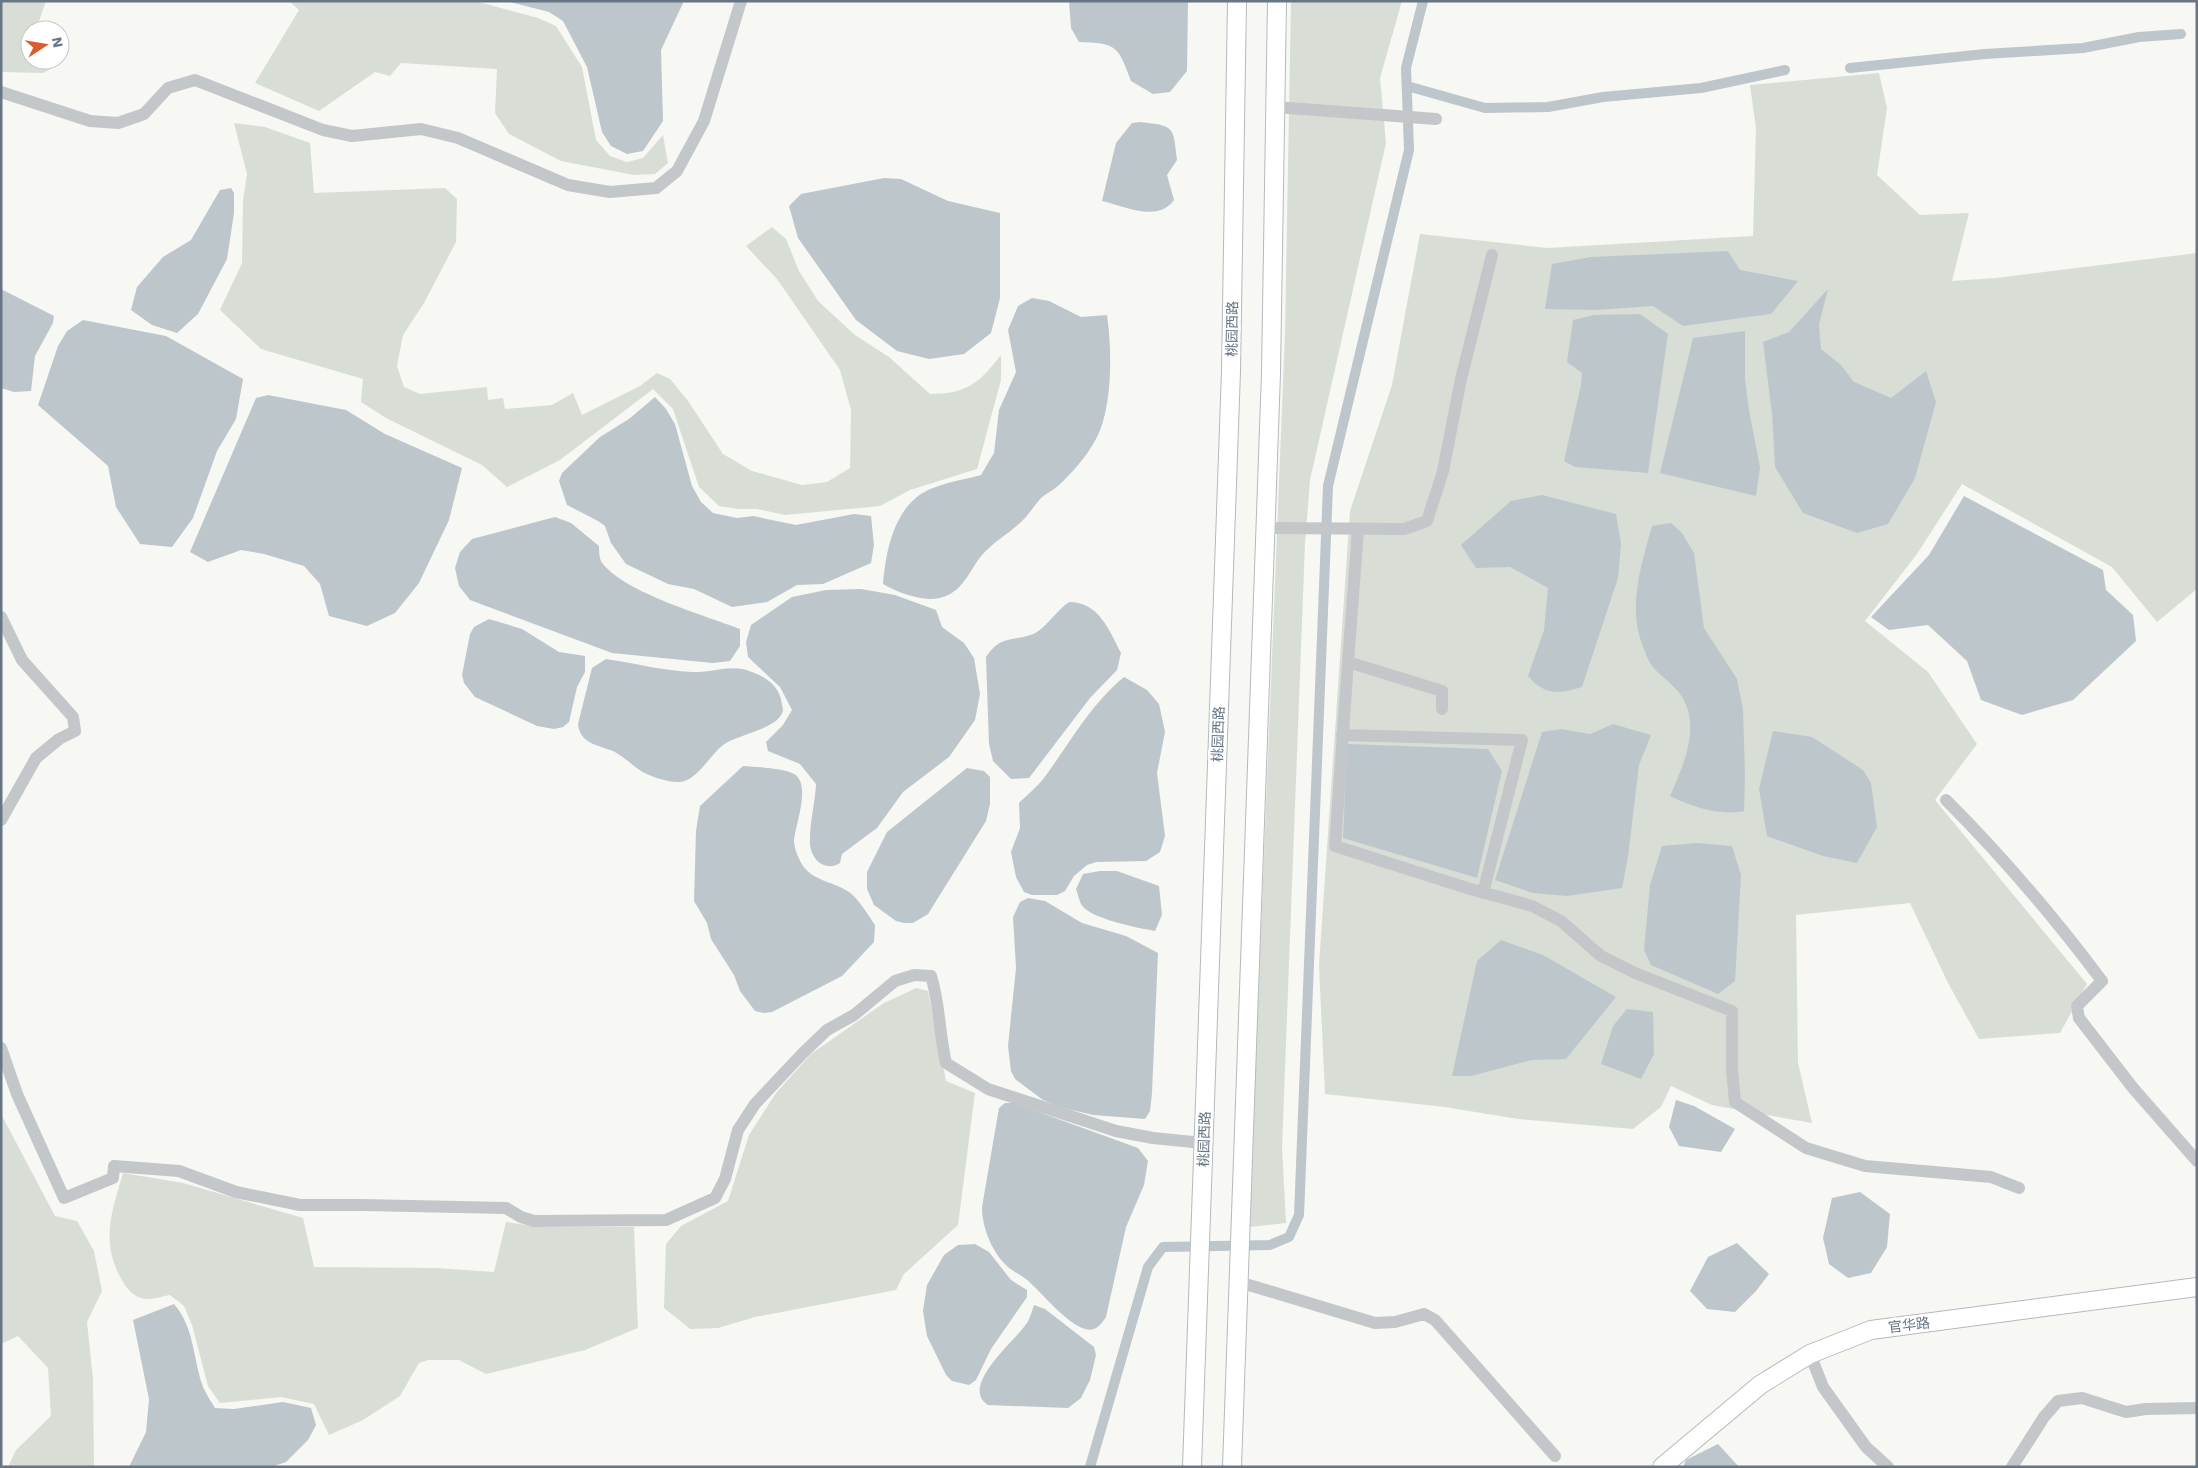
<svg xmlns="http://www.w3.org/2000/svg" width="2198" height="1468" viewBox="0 0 2198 1468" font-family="'Work Sans','Noto Sans SC',sans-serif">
<rect width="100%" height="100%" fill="#f7f7f4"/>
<path fill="#d8ded5" d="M 1,1 L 46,1 L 36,30 L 30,30 L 30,60 L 48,60 L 52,68 L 43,73 L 1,72 Z
M 289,1 L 475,1 L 538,18 L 556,26 L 582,67 L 596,140 L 610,156 L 627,162 L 643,158 L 663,135 L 668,163 L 655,174 L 634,175 L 561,161 L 509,134 L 495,113 L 497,69 L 401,63 L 390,76 L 375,72 L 319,111 L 255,83 L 299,10 Z
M 1291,1 L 1402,1 L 1380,78 L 1386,143 L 1310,480 L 1305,543 L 1282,1148 L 1286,1223 L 1249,1227 L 1285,334 Z
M 1879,73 L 1887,108 L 1877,175 L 1920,215 L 1969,213 L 1952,281 L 1996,278 L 2197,253 L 2197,589 L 2157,622 L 2112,567 L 1962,484 L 1917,554 L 1865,621 L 1928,672 L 1977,744 L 1935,800 L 2087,984 L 2060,1033 L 1979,1039 L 1948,983 L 1910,903 L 1796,915 L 1798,1063 L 1812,1123 L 1712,1105 L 1671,1086 L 1661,1107 L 1633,1129 L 1518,1119 L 1445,1107 L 1325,1094 L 1319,965 L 1350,511 L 1392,385 L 1420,234 L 1548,248 L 1753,236 L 1756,128 L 1750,85 Z
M 234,123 L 265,127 L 310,143 L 314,193 L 445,188 L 457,199 L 456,242 L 424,303 L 403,335 L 397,366 L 404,387 L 420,394 L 487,387 L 488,400 L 503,398 L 505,409 L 552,405 L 573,393 L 582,415 L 640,386 L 657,373 L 670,379 L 688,401 L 723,454 L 752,471 L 802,485 L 827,482 L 850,468 L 851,410 L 840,370 L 777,279 L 746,246 L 772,227 L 786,239 L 799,271 L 818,301 L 855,335 L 889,357 L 930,394 C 967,394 979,383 1001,355 L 1001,380 L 977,469 L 910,490 L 880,506 L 785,515 L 757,509 L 738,509 L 719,506 L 699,487 L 673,409 L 653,389 L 560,460 L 507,487 L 482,465 L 386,418 L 361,402 L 363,379 L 261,349 L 220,310 L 242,263 L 243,201 L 247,174 Z
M 916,988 L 928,991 L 946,1081 L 975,1093 L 958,1225 L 904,1274 L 896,1290 L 755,1317 L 718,1328 L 690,1329 L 664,1308 L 666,1244 L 681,1226 L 728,1201 L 749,1135 L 776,1093 L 811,1054 L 884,1003 Z
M 1,1114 L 55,1216 L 77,1221 L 94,1251 L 102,1291 L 87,1322 L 93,1379 L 94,1467 L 8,1467 L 16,1450 L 51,1416 L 48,1368 L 18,1336 L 1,1344 Z
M 123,1173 L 183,1183 L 303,1218 L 314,1267 L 436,1268 L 494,1272 L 506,1222 L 540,1227 L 634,1227 L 638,1328 L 585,1350 L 486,1374 L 459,1360 L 428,1360 L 419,1363 L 400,1396 L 363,1420 L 329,1435 L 314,1404 L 281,1397 L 220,1403 L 208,1386 L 192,1325 L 184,1306 L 170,1295 C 163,1296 155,1299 147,1299 C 137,1299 128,1291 123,1282 C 100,1243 111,1214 123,1173 Z"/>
<path fill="#bdc6cb" d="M 506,1 L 684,1 L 661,50 L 663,121 L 643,151 L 627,154 L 611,146 L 602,132 L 587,67 L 563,21 L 549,12 Z
M 1069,1 L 1188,1 L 1187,71 L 1170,92 L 1153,94 L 1131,81 C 1118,46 1117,43 1079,42 L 1071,28 Z
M 1140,122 C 1175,126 1173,126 1177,160 L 1167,175 L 1174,200 C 1158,223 1124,206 1102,201 L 1116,143 L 1132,123 Z
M 884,178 L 901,179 L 948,201 L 1000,213 L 1000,298 L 991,333 L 964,354 L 929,359 L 897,351 L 856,320 L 798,238 L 789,206 L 801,194 Z
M 231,188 L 234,193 L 234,213 L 227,259 L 198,314 L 177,333 L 152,325 L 131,310 L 137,287 L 163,257 L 191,240 L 220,190 Z
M 1728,251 L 1740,270 L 1798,281 L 1771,314 L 1683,326 L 1653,306 L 1596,310 L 1545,309 L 1552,264 L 1591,257 Z
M 1,289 L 54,316 L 53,323 L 35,356 L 31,391 L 14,392 L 1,388 Z
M 1828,289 L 1819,324 L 1821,349 L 1841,365 L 1854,382 L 1891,398 L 1926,371 L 1936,402 L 1915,478 L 1888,524 L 1857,533 L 1803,513 L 1775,467 L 1772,414 L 1763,342 L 1789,332 Z
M 1032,298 L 1049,301 L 1081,317 L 1107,315 C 1112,350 1113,407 1096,439 C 1087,456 1072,473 1058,486 C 1052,491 1045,494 1040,499 C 1034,506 1029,514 1023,520 C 1010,533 994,541 982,555 C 971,568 965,587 948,595 C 929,605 901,594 883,584 C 886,549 895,502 933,488 C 948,482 966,479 981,475 L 994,453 L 999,410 L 1016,372 L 1008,330 L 1018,306 Z
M 1640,314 L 1668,334 L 1648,473 L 1575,467 L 1564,461 L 1581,385 L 1582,373 L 1567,362 L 1573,320 L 1594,315 Z
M 83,320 L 166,336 L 243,379 L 236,419 L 217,451 L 193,518 L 172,547 L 140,544 L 116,507 L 108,466 L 38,405 L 58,346 L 67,331 Z
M 1745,331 L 1745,379 L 1749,410 L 1760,467 L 1756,496 L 1660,473 L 1693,338 Z
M 268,395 L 346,410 L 385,434 L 462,468 L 449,520 L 419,583 L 395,613 L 367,626 L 329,616 L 320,584 L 304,566 L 264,554 L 241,550 L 208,562 L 190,552 L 256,398 Z
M 655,397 L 666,409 L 675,424 L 692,486 L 701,502 L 713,513 L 737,518 L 753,516 L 796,525 L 854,514 L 871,516 L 874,545 L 871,563 L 823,584 L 797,585 L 767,602 L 732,607 L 694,589 L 668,584 L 626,564 L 611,543 L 605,526 L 598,521 L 567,505 L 559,481 L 562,473 L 600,437 L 629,419 Z
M 1542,495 L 1616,514 L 1621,544 L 1618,578 L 1582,687 C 1559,694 1545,696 1528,676 L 1544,630 L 1548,588 L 1510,567 L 1476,568 L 1461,545 L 1511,501 Z
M 1964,496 L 2103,570 L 2106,590 L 2133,615 L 2136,641 L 2073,700 L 2022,715 L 1981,700 L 1967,661 L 1928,625 L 1889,630 L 1871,617 L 1929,555 Z
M 555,517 L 571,523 L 599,546 C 599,551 599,560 603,564 C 626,593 704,615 740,629 L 740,646 L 730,661 L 713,663 L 612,653 L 470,600 L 459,586 L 455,568 L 460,552 L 472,539 Z
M 1671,523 L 1682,533 L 1694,553 L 1704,628 L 1737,679 L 1743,709 L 1745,776 L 1744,811 C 1720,816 1692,807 1670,796 C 1685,762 1705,718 1674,687 C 1667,679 1658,674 1652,666 C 1647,659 1643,646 1640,638 C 1629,602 1642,562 1652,526 Z
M 861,589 L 895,595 L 936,610 L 942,627 L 964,643 L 974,658 L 980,694 L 975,720 L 949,757 L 903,792 L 877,828 L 842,854 L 840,863 C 826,872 812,861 810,845 C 809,825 815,804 816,784 L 800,764 L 768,751 L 766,742 L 783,725 L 792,710 L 780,687 L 748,657 L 746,642 L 751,625 L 792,597 L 826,590 Z
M 1069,602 C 1099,602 1109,630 1121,653 L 1117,670 L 1090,698 L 1029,778 L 1011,779 L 993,761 L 989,744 L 986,657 C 1002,632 1018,643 1037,632 C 1049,624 1057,610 1069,602 Z
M 489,619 L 522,629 L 559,652 L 585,656 L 585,672 L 577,687 L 569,722 L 563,727 L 554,729 L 537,726 L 475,697 L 464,683 L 462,675 L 470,634 L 474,627 Z
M 606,659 C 634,663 664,671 692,672 C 712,673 732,663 752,672 C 765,677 777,684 781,699 C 781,702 783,707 783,710 C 780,729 737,734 723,745 C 710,755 695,784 677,782 C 667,782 649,776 641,771 C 632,765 623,756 613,751 C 598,745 580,744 578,724 L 592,668 Z
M 1124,677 L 1147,690 L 1159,704 L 1165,732 L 1157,773 L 1165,836 L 1160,852 L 1146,861 L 1096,862 L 1087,865 L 1074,876 L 1065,891 L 1057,895 L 1032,895 L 1024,892 L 1016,877 L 1011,852 L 1020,828 L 1019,803 C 1027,795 1037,787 1044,778 C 1070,743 1089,706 1124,677 Z
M 1613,724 L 1651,735 L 1639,765 L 1628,857 L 1622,888 L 1567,896 L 1533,893 L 1495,880 L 1542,732 L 1561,729 L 1590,734 Z
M 1773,731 L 1812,737 L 1863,770 L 1871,783 L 1877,827 L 1857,863 L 1823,856 L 1767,836 L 1759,789 Z
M 1347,744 L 1488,749 L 1502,771 L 1477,878 L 1343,838 Z
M 743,766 C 755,767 782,768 792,773 C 813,781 795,825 794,841 C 794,848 799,860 803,866 C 815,882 835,882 849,892 C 859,899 868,915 875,925 L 874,942 L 842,976 L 772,1012 L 764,1013 L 755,1011 L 740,991 L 734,975 L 711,939 L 707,923 L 694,901 L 696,831 L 700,806 Z
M 967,768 L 984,771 L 990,777 L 990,804 L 986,821 L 928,914 L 913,923 L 904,923 L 896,921 L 874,905 L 867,889 L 867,872 L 887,832 Z
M 1698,843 L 1732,846 L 1741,875 L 1735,981 L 1718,994 L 1651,965 L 1644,950 L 1650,885 L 1662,846 Z
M 1100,871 L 1117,871 L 1159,886 L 1162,915 L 1155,931 C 1139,928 1089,919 1081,904 C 1079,900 1078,894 1076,889 L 1083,874 Z
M 1028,898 L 1045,901 L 1082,923 L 1126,936 L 1158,953 L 1152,1093 L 1150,1111 L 1145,1119 L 1093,1115 L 1060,1107 L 1043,1100 L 1015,1079 L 1011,1071 L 1008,1046 L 1016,968 L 1013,917 L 1020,902 Z
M 1501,940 L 1543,955 L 1616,997 L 1566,1059 L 1532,1060 L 1471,1076 L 1452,1076 L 1477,961 Z
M 1627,1009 L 1653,1012 L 1654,1054 L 1641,1079 L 1601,1064 L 1613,1026 Z
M 1676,1100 L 1694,1106 L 1735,1129 L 1721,1152 L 1679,1146 L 1669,1127 Z
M 1005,1103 L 1014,1103 L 1138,1148 L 1148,1161 L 1144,1185 L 1126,1227 L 1106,1317 C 1101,1325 1095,1332 1085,1329 C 1064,1322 1043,1293 1026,1279 C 1019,1274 1010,1270 1004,1263 C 991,1249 982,1227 982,1207 L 999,1108 Z
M 1860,1192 L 1890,1214 L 1887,1247 L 1871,1273 L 1848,1278 L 1829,1264 L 1823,1238 L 1832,1198 Z
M 1737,1243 L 1769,1274 L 1756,1291 L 1735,1312 L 1707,1309 L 1690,1291 L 1708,1257 Z
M 975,1244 L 989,1252 L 1011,1280 L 1027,1290 L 1027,1297 L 991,1349 L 976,1380 L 969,1385 L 952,1381 L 946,1375 L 927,1336 L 923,1311 L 927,1285 L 944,1255 L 958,1245 Z
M 174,1304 C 194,1327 193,1357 202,1384 C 205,1393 211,1401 215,1408 L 234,1409 L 283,1402 L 311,1408 L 316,1425 L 308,1440 L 286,1462 L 271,1467 L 129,1467 L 146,1432 L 149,1399 L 133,1320 Z
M 1034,1305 L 1045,1309 L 1094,1347 L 1096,1355 L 1090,1380 L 1081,1398 L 1068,1408 L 988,1405 C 959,1386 1014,1342 1027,1323 C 1030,1318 1032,1311 1034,1305 Z
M 1718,1444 L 1739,1467 L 1683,1467 L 1686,1460 Z"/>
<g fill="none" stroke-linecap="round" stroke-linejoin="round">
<path stroke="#bdc6cb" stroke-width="10" d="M 1850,68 L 1985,54 L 2083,48 L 2139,37 L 2181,34
M 1407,86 L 1485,108 L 1548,107 L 1603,97 L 1701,88 L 1785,70
M 1090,1467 L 1148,1267 L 1163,1247 L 1270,1245 L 1289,1237 L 1299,1215 L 1328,486 L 1409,150 L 1406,68 L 1423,1"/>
<defs>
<path id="secondary" d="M 1192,1467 L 1231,371 L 1237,1
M 1232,1467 L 1271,373 L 1277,1
M 1662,1467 L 1760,1385 L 1810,1354 L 1871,1330 L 2197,1287"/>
</defs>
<use href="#secondary" stroke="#b5babe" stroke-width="20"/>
<path stroke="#c3c7ca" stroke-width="12" d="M 1,92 L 90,121 L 118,123 L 144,114 L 168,88 L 195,80 L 323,130 L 352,136 L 421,129 L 458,138 L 568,185 L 610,192 L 656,188 L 677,171 L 704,121 L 741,1
M 1275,107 L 1436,119
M 1266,528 L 1404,529 L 1427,521 L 1443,471 L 1461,379 L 1492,255
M 1358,530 L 1348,662 L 1442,691 L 1442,709
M 1,617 L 22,660 L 73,717 L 75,731 L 59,739 L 36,758 L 1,820
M 1348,662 L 1335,846 L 1467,888 L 1532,906 L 1561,921 L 1601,956 L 1635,973 L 1732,1011 L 1732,1069 L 1735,1102 L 1806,1148 L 1865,1166 L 1991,1177 L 2019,1188
M 1342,735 L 1522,740 L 1483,893
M 1946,800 C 2003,857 2054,917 2102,981 L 2077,1006 L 2079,1018 L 2133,1088 L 2197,1161
M 1,1048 L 17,1094 L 64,1198 L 113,1178 L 114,1166 L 179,1171 L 236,1192 L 300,1205 L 363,1205 L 506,1208 L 521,1217 L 534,1221 L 666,1220 L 715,1198 L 725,1179 L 738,1130 L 755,1104 L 803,1053 L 827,1030 L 854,1015 L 895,981 L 914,975 L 931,976 C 940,1004 939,1034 946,1063 L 988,1089 L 1116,1131 L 1153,1138 L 1203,1143
M 1239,1282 L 1375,1323 L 1395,1322 L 1424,1314 L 1435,1320 L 1555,1456
M 1810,1354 L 1823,1387 L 1866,1447 L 1888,1467
M 2012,1467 L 2044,1417 L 2058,1401 L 2082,1398 L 2126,1412 L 2146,1409 L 2197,1408"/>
<use href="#secondary" stroke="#fff" stroke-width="18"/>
</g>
<g text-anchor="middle" stroke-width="5" stroke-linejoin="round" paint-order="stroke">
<g font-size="14" fill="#677684" stroke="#fff">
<text transform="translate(1232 329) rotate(-89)" y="5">桃园西路</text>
<text transform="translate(1218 734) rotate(-88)" y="5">桃园西路</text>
<text transform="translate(1204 1139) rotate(-88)" y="5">桃园西路</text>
<text transform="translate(1909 1325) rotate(-7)" y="5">官华路</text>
</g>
</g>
<rect width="2198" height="1468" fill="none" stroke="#677684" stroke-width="5"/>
<g transform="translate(45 45) rotate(78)"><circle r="24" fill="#ffffff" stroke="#c2c8ce"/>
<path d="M0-4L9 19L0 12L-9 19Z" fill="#dc5c2f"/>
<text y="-8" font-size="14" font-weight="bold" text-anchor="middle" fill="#677684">N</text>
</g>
</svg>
